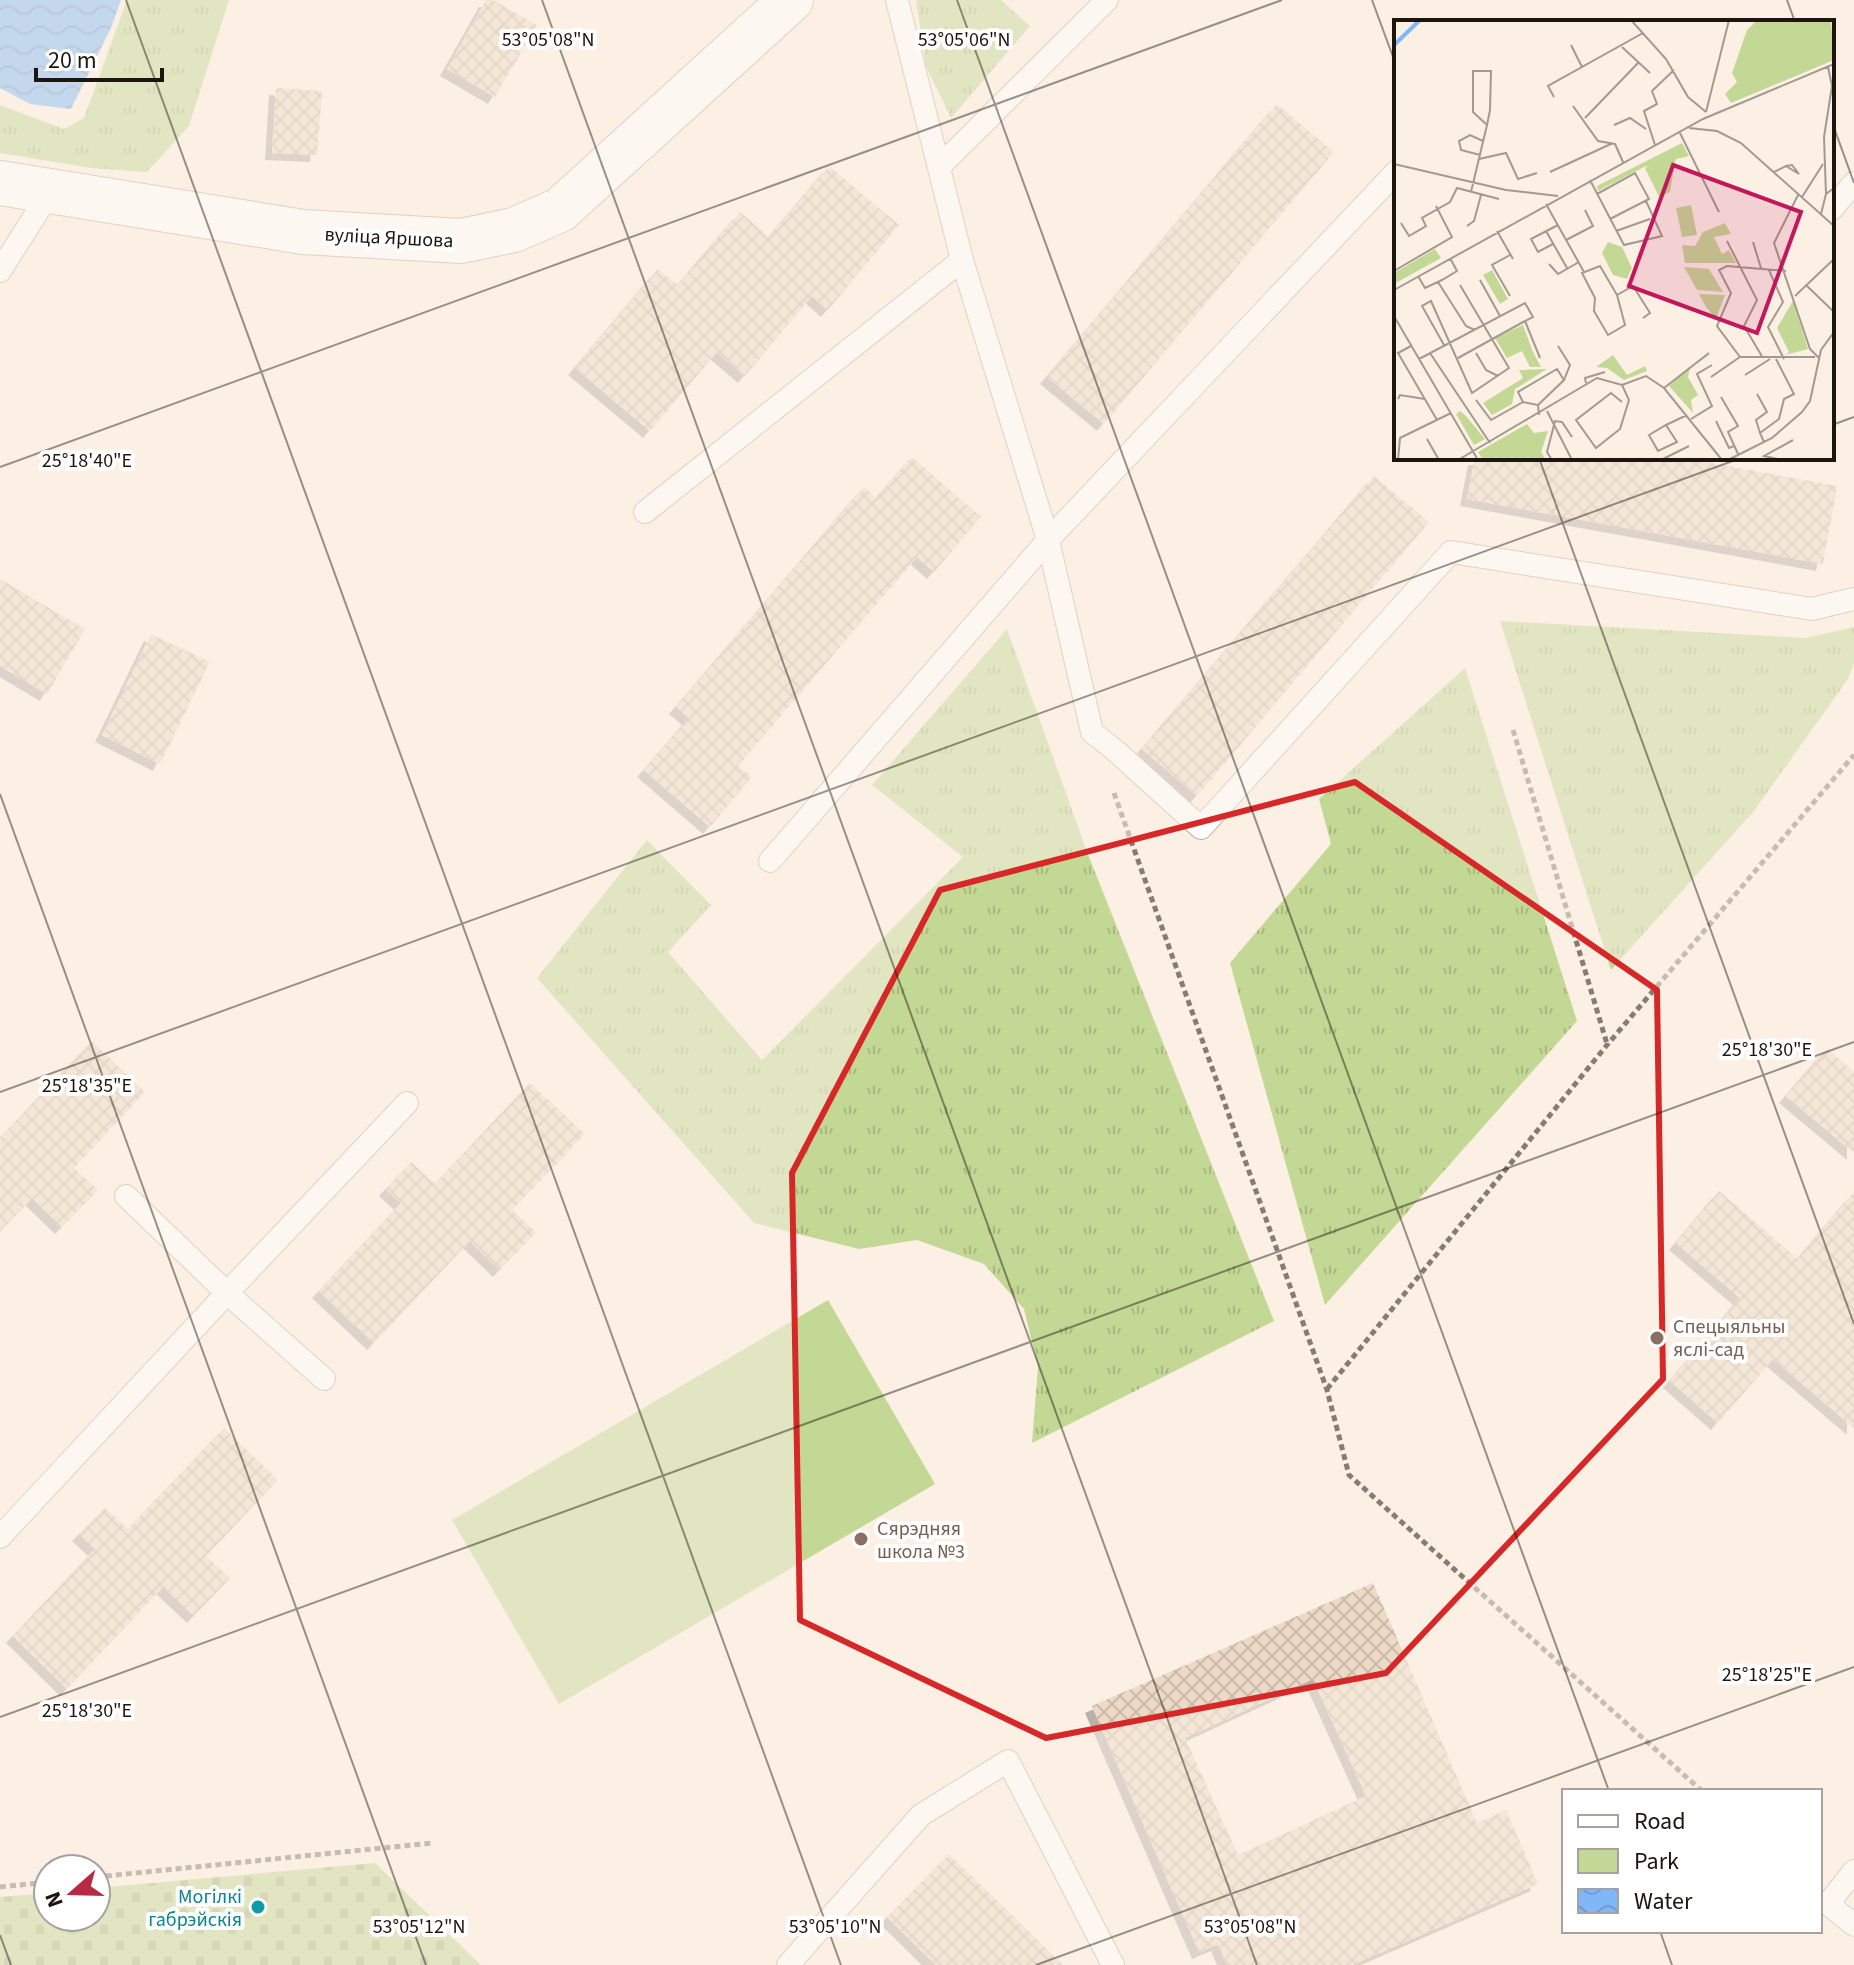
<svg xmlns="http://www.w3.org/2000/svg" width="1854" height="1965" viewBox="0 0 1854 1965" font-family="'Source Sans 3',sans-serif">
<defs>
<pattern id="grass-tufts" width="24" height="20" patternUnits="userSpaceOnUse" patternTransform="scale(2)"><rect width="24" height="20" fill="#c4d896"/><path d="M3 7l-1-3M5 7V3M7 7l1-3M15 17l-1-3M17 17v-4M19 17l1-3" fill="none" stroke="#a8b980"/></pattern>
<pattern id="cemetery-stones" width="16" height="16" patternUnits="userSpaceOnUse" patternTransform="scale(2)"><rect width="16" height="16" fill="#c4d896"/><path d="M2 7V4a2 2 0 0 1 4 0v3zM10 15v-3a2 2 0 0 1 4 0v3z" fill="#a8b980"/></pattern>
<pattern id="water-waves" width="16" height="10" patternUnits="userSpaceOnUse" patternTransform="scale(2)"><rect width="16" height="10" fill="#7fb8f5"/><path d="M0 5q4-4 8 0t8 0" fill="none" stroke="#6d9dd1"/></pattern>
<pattern id="building-cross-hatch" width="8" height="8" patternUnits="userSpaceOnUse" patternTransform="scale(2)"><rect width="8" height="8" fill="#ecd9c6"/><path d="M0 0l8 8M0 8l8-8" fill="none" stroke="#cabaa9"/></pattern>
<filter id="shadow"><feDropShadow dx="-7" dy="7" stdDeviation="0" flood-color="#0004"/></filter>
</defs>
<rect width="100%" height="100%" fill="#fcf0e5"/>
<path fill="url(#grass-tufts)" d="M 127,0 L 229,0 L 189,126 L 147,172 L 91,168 L 0,153 L 0,105 L 64,129 L 84,118 Z
M 916,0 L 1001,0 L 1030,26 L 951,118 L 926,67 Z
M 1500,621 L 1806,638 L 1854,627 L 1854,662 L 1848,679 L 1754,811 L 1611,970 Z
M 1007,629 L 1089,857 L 1274,1321 L 1032,1443 L 1038,1367 L 1024,1309 L 984,1264 L 917,1240 L 859,1249 L 754,1223 L 537,978 L 647,840 L 711,905 L 668,952 L 762,1060 L 963,857 L 872,785 Z
M 1465,668 L 1577,1021 L 1325,1305 L 1230,963 L 1331,844 L 1319,799 Z"/>
<path fill="url(#cemetery-stones)" d="M 375,1863 L 481,1965 L 0,1965 L 0,1897 L 48,1893 L 48,1917 L 96,1917 L 96,1888 Z"/>
<path fill="#c4d896" d="M 828,1300 L 935,1484 L 559,1704 L 452,1520 Z"/>
<path fill="url(#water-waves)" d="M 0,0 L 121,0 L 111,28 L 71,109 L 30,104 L 0,88 Z"/>
<path fill="url(#building-cross-hatch)" fill-rule="evenodd" filter="url(#shadow)" d="M 486,0 L 493,0 L 537,25 L 495,97 L 447,69 Z
M 276,88 L 322,91 L 317,155 L 272,153 Z
M 1277,104 L 1334,152 L 1104,424 L 1047,377 Z
M 829,166 L 899,225 L 828,310 L 812,296 L 745,376 L 717,352 L 650,431 L 575,368 L 658,269 L 678,285 L 740,212 L 769,237 Z
M 912,457 L 981,517 L 934,572 L 917,557 L 738,766 L 752,777 L 710,827 L 644,770 L 689,718 L 676,707 L 864,487 L 876,498 Z
M 1475,458 L 1684,458 L 1837,486 L 1823,564 L 1467,499 Z
M 1374,476 L 1429,522 L 1197,796 L 1142,749 Z
M 0,579 L 85,629 L 47,694 L 0,666 Z
M 151,634 L 210,662 L 160,764 L 102,735 Z
M 92,1041 L 145,1092 L 74,1168 L 98,1190 L 62,1227 L 32,1198 L 0,1232 L 0,1138 Z
M 1827,1048 L 1854,1072 L 1854,1153 L 1786,1096 Z
M 530,1083 L 585,1134 L 512,1210 L 536,1232 L 500,1270 L 470,1241 L 374,1343 L 319,1291 L 401,1203 L 386,1189 L 411,1162 L 435,1184 Z
M 1719,1191 L 1798,1259 L 1854,1192 L 1854,1428 L 1773,1359 L 1718,1423 L 1670,1381 L 1740,1298 L 1676,1243 Z
M 224,1428 L 278,1480 L 206,1556 L 230,1578 L 194,1616 L 163,1587 L 67,1689 L 13,1636 L 95,1549 L 79,1534 L 105,1508 L 128,1529 Z
M 1373,1583 L 1477,1823 L 1506,1810 L 1538,1884 L 1352,1965 L 1227,1965 L 1218,1944 L 1199,1952 L 1092,1706 ZM 1313,1679 L 1366,1796 L 1238,1855 L 1185,1738 Z
M 949,1854 L 1063,1965 L 936,1965 L 887,1917 Z"/>
<g fill="none" stroke-linecap="round" stroke-linejoin="round">
<defs>
<path id="lane" d="M 897,0 L 962,260 L 1048,540 L 1092,732 L 1117,752 L 1201,828 L 1451,552 L 1812,609 L 1854,599
M 940,166 L 1107,0
M 1832,209 L 1854,183
M 0,271 L 50,192
M 645,512 L 962,260
M 770,861 L 1048,540 L 1396,172
M 126,1196 L 227,1293 L 324,1379
M 0,1537 L 227,1293 L 407,1103
M 1854,1871 L 1828,1904 L 1854,1925
M 788,1965 L 921,1815 L 1008,1761 L 1113,1965"/>
<path id="street" d="M 0,183 L 303,232 L 461,241 L 514,230 L 560,210 L 791,0"/>
</defs>
<use href="#lane" stroke="#bfac9b" stroke-width="24"/>
<use href="#street" stroke="#bfac9b" stroke-width="46"/>
<path stroke="#867c74" stroke-width="5" stroke-dasharray="6 4" stroke-linecap="butt" d="M 1513,730 L 1607,1044
M 1114,793 L 1327,1390 L 1349,1475 L 1702,1791
M 1327,1389 L 1607,1045 L 1854,755
M 96,1877 L 432,1843
M 0,1887 L 48,1882"/>
<use href="#lane" stroke="#fff" stroke-width="22"/>
<use href="#street" stroke="#fff" stroke-width="44"/>
</g>
<path d="M0 0H1854V1965H0ZM 1355,782 L 1657,990 L 1663,1379 L 1386,1673 L 1046,1738 L 800,1620 L 792,1173 L 940,890 Z" fill="#fcf0e5" fill-opacity=".55" fill-rule="evenodd"/>
<path fill="none" stroke="#d62828" stroke-width="6" stroke-linejoin="round" d="M 1355,782 L 1657,990 L 1663,1379 L 1386,1673 L 1046,1738 L 800,1620 L 792,1173 L 940,890 Z"/>
<path fill="none" stroke="#1d1610" stroke-width="2" stroke-opacity="0.45" d="M 126,0 L 841,1965M 542,0 L 1257,1965M 957,0 L 1609,1791M 1372,0 L 1396,65M 1787,0 L 1795,22M 1832,122 L 1854,183M 1832,425 L 1854,417M 1539,458 L 1854,1324M 0,467 L 1282,0M 0,794 L 426,1965M 0,1092 L 1741,458M 0,1717 L 1854,1042M 1660,1931 L 1672,1965M 0,1935 L 11,1965M 1036,1965 L 1854,1667"/>
<g fill="#8d6e63" stroke="#fff" stroke-width="3">
<circle cx="1657" cy="1338" r="8"/>
<circle cx="861" cy="1539" r="8"/>
</g>
<circle fill="#0f9aa8" stroke="#fff" stroke-width="3" cx="258" cy="1907" r="8"/>
<g text-anchor="middle" stroke-width="8" stroke-linejoin="round" paint-order="stroke">
<g font-size="20" fill="#1d1610" stroke="#fff">
<text transform="translate(389 237) rotate(3)" y="7">вуліца Яршова</text>
</g>
<g font-size="20" fill="#785e54" stroke="#fff" text-anchor="start">
<text x="1673" y="1333">Спецыяльны<tspan x="1673" dy="23">яслі-сад</tspan></text>
<text x="877" y="1535">Сярэдняя<tspan x="877" dy="23">школа №3</tspan></text>
</g>
<g font-size="20" fill="#0d838f" stroke="#fff" text-anchor="end">
<text x="242" y="1903">Могілкі<tspan x="242" dy="23">габрэйскія</tspan></text>
</g>
</g>
<g transform="translate(1394 20)">
<rect width="440" height="440" fill="#fcf0e5"/>
<path d="M 288,123 L 295,136 L 250,147 L 204,171 L 203,166 ZM 331,203 L 337,214 L 320,217 L 328,234 L 335,230 L 342,243 L 291,243 L 288,225 L 301,226 L 309,212 ZM 41,229 L 47,238 L 0,264 L 0,253 ZM 290,247 L 315,249 L 329,272 L 303,270 ZM 98,250 L 114,279 L 106,284 L 89,255 ZM 305,274 L 331,275 L 322,299 L 312,287 ZM 399,281 L 414,329 L 391,335 L 395,332 L 383,308 ZM 129,305 L 139,332 L 147,347 L 136,347 L 128,331 L 113,338 L 101,318 ZM 317,334 L 296,348 L 294,357 L 304,375 L 297,380 L 299,393 L 275,366 L 295,347 ZM 219,335 L 233,355 L 251,346 L 253,351 L 230,360 L 213,348 L 202,347 ZM 153,349 L 121,369 L 118,384 L 98,395 L 89,383 L 129,358 L 125,350 ZM 66,391 L 72,396 L 91,419 L 80,425 L 62,394 ZM 133,404 L 140,413 L 154,411 L 147,432 L 152,440 L 89,440 L 84,432 Z" fill="#c4d896"/>
<path d="M 363,0 L 437,0 L 440,40 L 337,83 L 331,74 L 343,62 L 338,53 L 353,10 ZM 283,131 L 276,172 L 265,177 L 251,148 Z" fill="#c4d896"/>
<path d="M 297,185 L 303,215 L 288,217 L 282,188 ZM 214,222 L 228,227 L 238,248 L 233,259 L 219,255 L 208,233 Z" fill="#c4d896"/>
<path fill="none" stroke="#7fb8f5" stroke-width="4" d="M 0,25 L 26,0"/>
<path fill="none" stroke="#a39990" stroke-width="2" d="M 237,0 L 272,39 L 294,77 L 312,92M 177,25 L 188,47M 228,27 L 256,53M 160,77 L 154,66 L 249,13M 179,86 L 204,121 L 221,124 L 229,142M 312,92 L 335,0M 191,98 L 244,43M 220,105 L 236,98 L 252,109M 295,108 L 323,111 L 347,123 L 440,206M 286,113 L 325,192M 261,125 L 250,91 L 263,84 L 258,71 L 280,50M 86,135 L 67,130 L 65,121 L 76,115 L 89,121M 85,139 L 112,133 L 124,159 L 143,153M 0,144 L 112,170 L 164,176M 156,152 L 219,123M 380,152 L 392,146 L 398,145 L 405,154 L 392,146M 196,160 L 230,225 L 268,216 L 252,181M 77,172 L 93,105 L 96,90 L 97,51 L 79,51 L 79,92 L 93,105M 203,174 L 241,153 L 255,179 L 216,199M 432,174 L 430,117 L 438,66 L 434,47M 404,175 L 380,223 L 416,329 L 425,338M 408,177 L 429,144M 152,184 L 190,252M 427,194 L 432,174 L 440,168M 7,203 L 15,216 L 32,206 L 28,198 L 56,182 L 63,168 L 105,179M 73,206 L 80,201 L 87,175M 103,211 L 119,239M 152,211 L 173,248M 222,211 L 256,199M 172,220 L 199,206 L 191,190M 333,221 L 363,280 L 350,306 L 369,338M 359,222 L 367,248M 159,224 L 144,232 L 137,219 L 164,205M 155,244 L 164,254 L 185,242M 375,250 L 389,282 L 374,307 L 390,339M 0,251 L 58,217 L 42,186M 24,256 L 31,268 L 48,260 L 63,251 L 56,238M 86,260 L 106,296M 44,262 L 72,306 L 81,310M 412,265 L 440,292M 0,270 L 309,99 L 440,44M 223,275 L 231,305 L 214,315 L 200,291 L 201,278 L 188,253 L 206,246 L 223,275 L 239,266 L 256,293 L 249,298M 116,276 L 98,245 L 116,235M 401,276 L 440,239M 0,296 L 84,440M 50,325 L 28,286 L 37,281 L 78,373 L 115,348 L 66,265M 17,326 L 4,333 L 43,400M 164,326 L 176,345 L 170,360M 36,333 L 96,423M 82,333 L 92,350 L 104,356M 346,337 L 323,306 L 337,273 L 325,250 L 333,246 L 392,251M 64,338 L 131,301M 25,339 L 131,283 L 139,297 L 131,301 L 146,338M 351,355 L 376,339M 317,357 L 346,337 L 421,337M 192,363 L 191,358 L 211,352M 228,365 L 235,380 L 226,409 L 202,428 L 182,400 L 217,373 L 228,382M 270,368 L 315,333M 363,374 L 373,392 L 362,400 L 366,413M 327,377 L 344,406 L 334,412 L 344,434M 4,379 L 6,375 L 31,379M 82,380 L 97,400 L 129,382M 144,385 L 170,360 L 163,349 L 124,372 L 129,382 L 144,385 L 145,395M 153,391 L 178,440M 297,399 L 318,386 L 303,354 L 318,345M 322,401 L 335,428 L 340,426M 272,405 L 283,422 L 264,431 L 255,415 L 272,405 L 293,395M 33,419 L 45,440M 370,422 L 366,413 L 385,399 L 390,379 L 400,374 L 382,339M 4,440 L 6,418 L 57,393M 64,440 L 203,358 L 228,365 L 252,356 L 270,368 L 328,440M 158,440 L 153,432 L 161,401 L 168,402 L 178,417M 267,440 L 295,426M 334,440 L 378,418 L 408,392 L 416,381 L 427,330 L 440,312M 388,440 L 370,436 L 399,420"/>
<path fill="#c2185b" fill-opacity="0.15" stroke="#c2185b" stroke-width="4" d="M 279,145 L 407,192 L 363,313 L 235,266 Z"/>
<rect width="440" height="440" fill="none" stroke="#1d1610" stroke-width="4"/>
</g>
<g font-size="20" text-anchor="middle" fill="#1d1610" stroke="#fff" stroke-width="8" stroke-linejoin="round" paint-order="stroke">
<text x="548" y="46">53°05'08"N</text>
<text x="964" y="46">53°05'06"N</text>
<text x="87" y="467">25°18'40"E</text>
<text x="1767" y="1056">25°18'30"E</text>
<text x="87" y="1092">25°18'35"E</text>
<text x="1767" y="1681">25°18'25"E</text>
<text x="87" y="1717">25°18'30"E</text>
<text x="419" y="1933">53°05'12"N</text>
<text x="835" y="1933">53°05'10"N</text>
<text x="1250" y="1933">53°05'08"N</text>
</g>
<rect x="1562" y="1789" width="260" height="144" fill="#ffffff" stroke="#a5a29f" stroke-width="2"/>
<rect x="1578" y="1815" width="40" height="12" fill="#ffffff" stroke="#a5a29f" stroke-width="2"/>
<text x="1634" y="1829" font-size="24" fill="#1d1610">Road</text>
<rect x="1578" y="1849" width="40" height="24" fill="#c4d896" stroke="#a5a29f" stroke-width="2"/>
<text x="1634" y="1869" font-size="24" fill="#1d1610">Park</text>
<rect x="1578" y="1889" width="40" height="24" fill="url(#water-waves)" stroke="#a5a29f" stroke-width="2"/>
<text x="1634" y="1909" font-size="24" fill="#1d1610">Water</text>
<g transform="translate(72 1893) rotate(250)"><circle r="38" fill="#ffffff" stroke="#a5a29f" stroke-width="2"/>
<path d="M0-6L14 30L0 20L-14 30Z" fill="#ba2943"/>
<text y="-12" font-size="22" font-weight="bold" text-anchor="middle" fill="#1d1610">N</text>
</g>
<path d="M36 68v12h126v-12" fill="none" stroke="#1d1610" stroke-width="4"/>
<text x="48" y="68" font-size="24" fill="#1d1610" stroke="#ffffff" stroke-width="6" paint-order="stroke">20 m</text>
</svg>
